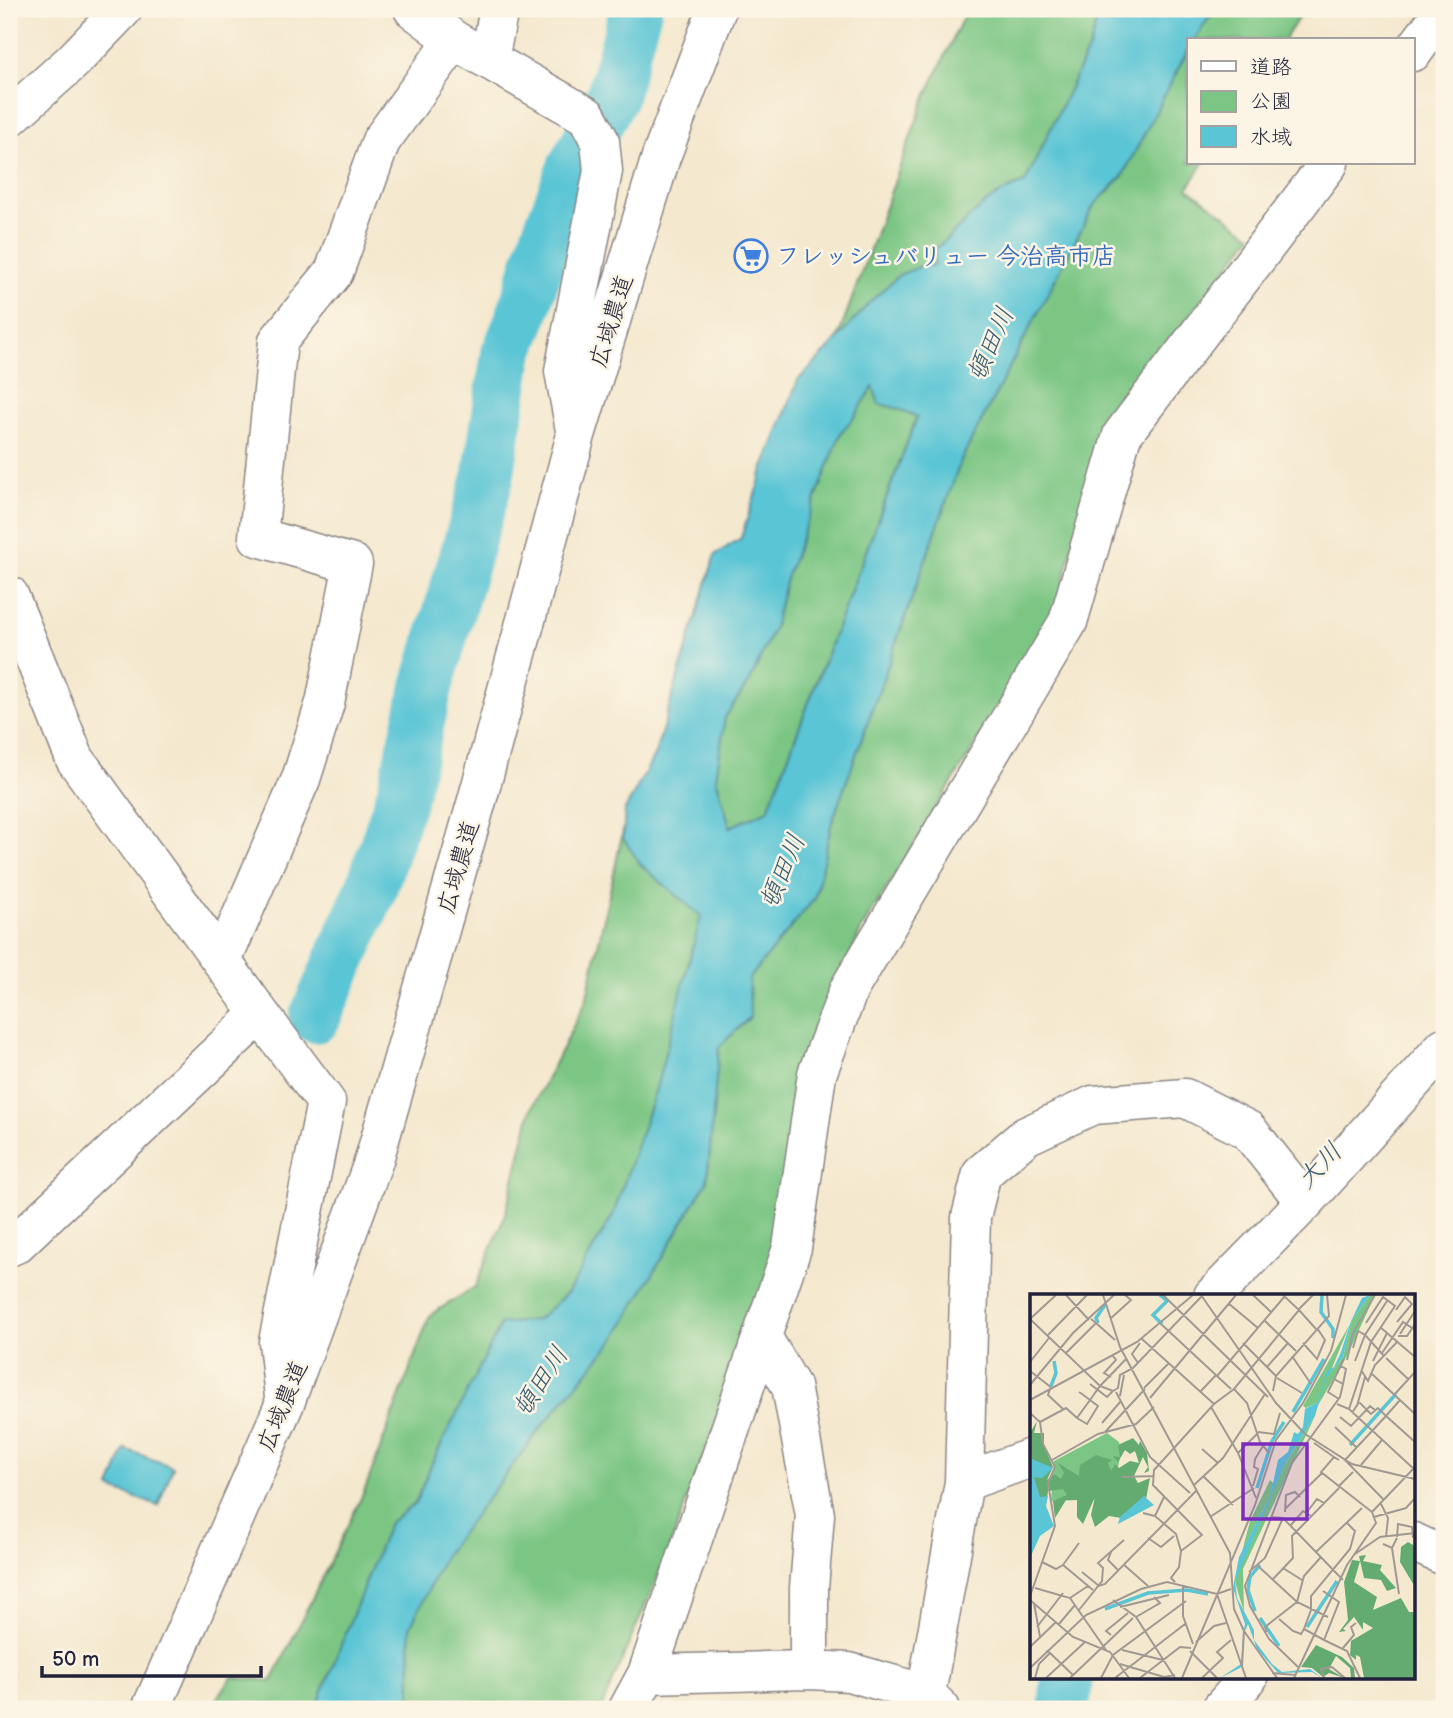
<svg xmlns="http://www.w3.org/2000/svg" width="1453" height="1718" viewBox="0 0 1453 1718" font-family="'Balsamiq Sans','Klee One',sans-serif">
<rect width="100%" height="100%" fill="#fcf5e5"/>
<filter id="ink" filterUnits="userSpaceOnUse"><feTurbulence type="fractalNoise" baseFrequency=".0143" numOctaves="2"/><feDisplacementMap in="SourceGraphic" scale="14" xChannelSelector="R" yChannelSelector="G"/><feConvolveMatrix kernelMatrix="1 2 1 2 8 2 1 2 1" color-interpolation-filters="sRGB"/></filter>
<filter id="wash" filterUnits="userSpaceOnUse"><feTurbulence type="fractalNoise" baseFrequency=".00686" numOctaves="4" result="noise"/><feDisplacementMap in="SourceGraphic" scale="28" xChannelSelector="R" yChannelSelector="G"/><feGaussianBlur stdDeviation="1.57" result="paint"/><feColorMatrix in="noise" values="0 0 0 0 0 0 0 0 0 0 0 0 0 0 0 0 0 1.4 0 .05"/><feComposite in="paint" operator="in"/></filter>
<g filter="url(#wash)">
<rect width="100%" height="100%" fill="#f4e8ce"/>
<path fill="#7bc684" stroke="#4e7460" stroke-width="2" d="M 967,9 L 1100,9 L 1090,46 L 1025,183 C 984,195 967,224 935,249 L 935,265 L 921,266 L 837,340 L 923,103 Z
M 1215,9 L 1304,9 L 1284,40 L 1194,40 Z
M 1189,48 L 1189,163 L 1204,163 L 1188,188 L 1252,236 L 1105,422 L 1054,618 L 862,928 L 813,1038 L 780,1240 L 754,1318 L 664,1562 L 601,1709 L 407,1709 L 411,1693 L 410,1627 L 446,1553 L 539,1430 L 614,1340 L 707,1181 L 719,1047 L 750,1017 L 749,978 L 815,898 L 831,825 L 961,460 L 1094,205 L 1122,177 Z
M 873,387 L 880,404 L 900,409 L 917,416 L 768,810 L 730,827 L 716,778 L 725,717 L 751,679 L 774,627 L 786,578 L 841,432 L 855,416 Z
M 623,831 L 641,865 L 702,916 L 656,1089 L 613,1215 L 568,1292 L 537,1320 L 432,1463 L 415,1504 L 389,1523 L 316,1709 L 210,1709 L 232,1677 L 272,1681 L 364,1492 L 430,1315 L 475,1287 L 505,1216 L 531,1110 L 586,1001 Z"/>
<path fill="#5ac5d5" stroke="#3e7488" stroke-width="2" fill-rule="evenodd" d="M 1100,9 L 1215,9 L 1194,40 L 1189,40 L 1189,48 L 1122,177 L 1094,205 L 961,460 L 831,825 L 815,898 L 749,978 L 750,1017 L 719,1047 L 707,1181 L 614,1340 L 539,1430 L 446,1553 L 410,1627 L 411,1693 L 407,1709 L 316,1709 L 389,1523 L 415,1504 L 432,1463 L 501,1324 L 537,1320 L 568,1292 L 613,1215 L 656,1089 L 701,916 L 641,865 L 623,838 L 625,810 L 655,754 L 715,555 L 741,538 L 763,470 L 798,380 L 826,352 L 869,303 L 899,275 L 921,266 L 935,265 L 935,249 C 968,223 982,196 1025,183 L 1090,46 ZM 873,387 L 879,404 L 900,409 L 917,417 L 768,810 L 730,827 L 716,778 L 725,717 L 751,679 L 774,627 L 786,578 L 841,432 L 855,416 Z
M 125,1449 L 173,1467 L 158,1506 L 110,1488 Z"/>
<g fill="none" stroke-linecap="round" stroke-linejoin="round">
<path stroke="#5ac5d5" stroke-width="52" d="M 315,1017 L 370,892 L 402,795 L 427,687 L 488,478 L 507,354 L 522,316 L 546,238 L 573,168 L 612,96 L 636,9
M 1064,1709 L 1067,1678"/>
</g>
</g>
<g filter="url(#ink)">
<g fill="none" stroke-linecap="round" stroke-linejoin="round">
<defs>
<path id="minor" d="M 413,9 L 454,40 L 587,116 L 600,141 L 603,171 L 564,371 L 575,430
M 1413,52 L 1444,10
M 489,60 L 499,9
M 9,118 L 72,62 L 123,9
M 9,595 L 75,759 L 260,1014 L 326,1102 L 278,1342 L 284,1397
M 222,961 L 301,779 L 325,703 L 353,564 L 258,537 L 278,341 L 334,272 L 381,141 L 454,40
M 9,1247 L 16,1244 L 260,1014
M 1213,1296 L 1305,1202 L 1444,1047
M 762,1337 L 791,1386 L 815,1515 L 809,1588 L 809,1670
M 964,1482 L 1031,1458
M 1413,1542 L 1444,1556
M 647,1674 L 809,1670 L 849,1672 L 926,1694 L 941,1709
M 926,1694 L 964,1482 L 971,1217 L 982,1173 L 1026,1136 L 1093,1105 L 1185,1098 L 1248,1130 L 1305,1202
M 151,1709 L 285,1403 L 374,1160 L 478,797 L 576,435 L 661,157 L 717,9
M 628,1709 L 647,1674 L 792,1248 L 817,1074 L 849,989 L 1068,622 L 1122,435 L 1329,163
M 1221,1709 L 1248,1678"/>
</defs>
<use href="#minor" stroke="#8b8584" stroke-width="41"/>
<use href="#minor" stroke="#fff" stroke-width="38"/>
</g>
</g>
<defs>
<symbol id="supermarket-ring" viewBox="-11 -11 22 22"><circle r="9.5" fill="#fcf5e5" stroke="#3f7fe0" stroke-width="1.5"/><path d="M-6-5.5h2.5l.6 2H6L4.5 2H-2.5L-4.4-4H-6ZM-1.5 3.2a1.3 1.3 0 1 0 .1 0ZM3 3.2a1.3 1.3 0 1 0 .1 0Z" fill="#3f7fe0"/></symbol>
</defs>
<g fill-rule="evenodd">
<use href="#supermarket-ring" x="732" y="237" width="38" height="38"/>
</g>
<g text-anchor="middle" stroke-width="5" stroke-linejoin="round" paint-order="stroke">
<g font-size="24" font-weight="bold" fill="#366cbe" stroke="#fcf5e5" text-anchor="start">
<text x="776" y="264">フレッシュバリュー 今治高市店</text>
</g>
<g font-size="24" fill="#22223b" stroke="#fcf5e5">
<text transform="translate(611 321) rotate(-73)" y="8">広域農道</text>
<text transform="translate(458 867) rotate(-74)" y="8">広域農道</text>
<text transform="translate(282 1406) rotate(-68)" y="8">広域農道</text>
</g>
<g font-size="26" font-style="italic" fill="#365b71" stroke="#fcf5e5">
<text transform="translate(990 344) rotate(-66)" y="9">頓田川</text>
<text transform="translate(782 871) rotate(-67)" y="9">頓田川</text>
<text transform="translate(1319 1165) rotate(-46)" y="9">大川</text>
<text transform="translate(540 1381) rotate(-57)" y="9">頓田川</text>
</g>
</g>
<g transform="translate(1030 1294)">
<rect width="385" height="385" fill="#f4e8ce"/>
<path d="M 340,1 L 345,1 L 318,60 L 287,113 L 296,84 L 313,63 L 322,26 ZM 320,30 L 288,108 L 276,114 L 273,112 ZM 285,122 L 213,275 L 214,318 L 205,288 L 210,268 L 255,170 ZM 77,139 L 89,148 L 91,159 L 81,205 L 21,207 L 24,167 ZM 240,186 L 244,190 L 240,203 L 212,258 L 220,227 Z" fill="#7bc684"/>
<path d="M 7,127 L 4,139 L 14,139 L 14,152 L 23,173 L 17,186 L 24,180 L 31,185 L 34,179 L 28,169 L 49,182 L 50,171 L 66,161 L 82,166 L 78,169 L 81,177 L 85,170 L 89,174 L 100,167 L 109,169 L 105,157 L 100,160 L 95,156 L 88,168 L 83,162 L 90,163 L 88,151 L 103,144 L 109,151 L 110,147 L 117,159 L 119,177 L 114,179 L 118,173 L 113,163 L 104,182 L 108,189 L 120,184 L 116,205 L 91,224 L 79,222 L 65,233 L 61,221 L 65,203 L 53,230 L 47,223 L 47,206 L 36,206 L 25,224 L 23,207 L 37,201 L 33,195 L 18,197 L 17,205 L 9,205 L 3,191 L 0,139 ZM 378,248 L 385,252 L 385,293 L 370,268 L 371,253 ZM 336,261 L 333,267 L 352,271 L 350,276 L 366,294 L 357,297 L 351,286 L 334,284 L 329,262 ZM 322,266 L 330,267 L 324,288 L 347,303 L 343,316 L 371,304 L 379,318 L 385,318 L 385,384 L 334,384 L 330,363 L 326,361 L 326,366 L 320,361 L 321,347 L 343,334 L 333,328 L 333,336 L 324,323 L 313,335 L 316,337 L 309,338 L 318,326 L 314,288 ZM 286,351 L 312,363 L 324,374 L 325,384 L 321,384 L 320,374 L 306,362 L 299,375 L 314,384 L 299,379 L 293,383 L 282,374 L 271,373 Z" fill="#64ab72"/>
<path d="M 340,1 L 322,26 L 313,63 L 296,84 L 285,122 L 255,170 L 205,288 L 207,304 L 224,336 L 224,346 L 242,370 L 252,378 L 280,375 L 292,384 L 282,378 L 248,379 L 227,355 L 218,330 L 214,339 L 212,371 L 210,374 L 190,384 L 211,370 L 213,340 L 215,330 L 203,294 L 209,263 L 240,203 L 248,166 L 258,158 L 264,138 L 268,140 L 273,133 L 275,115 L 288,108 L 297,77 L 304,73 L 311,58 L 321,27 L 332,4 ZM 0,164 L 23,174 L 12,184 L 4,183 L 10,203 L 18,202 L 16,212 L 24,232 L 10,242 L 0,264 ZM 114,202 L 124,211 L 88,230 L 90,223 Z" fill="#5ac5d5"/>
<path fill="none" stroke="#5ac5d5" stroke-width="3.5" d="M 130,1 L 137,7 L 123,21 L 132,30M 292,1 L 291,18 L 303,35 L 303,44M 68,29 L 66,24 L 75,11M 21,92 L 26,79 L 24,67M 263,118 L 294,65M 320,151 L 366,100M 227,194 L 242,147 L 254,128M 75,315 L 118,299 L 157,296 L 178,300M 225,317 L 218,296 L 220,283 L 230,271M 230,324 L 249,352M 277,333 L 307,287"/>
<path fill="none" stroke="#a09993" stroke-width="2" d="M 36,1 L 59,26M 73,1 L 90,53 L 200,259 L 204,315 L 214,337 L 247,384M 133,1 L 238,103M 171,1 L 246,109 L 275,140 L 322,170 L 385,185M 223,1 L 241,18M 198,9 L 228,34M 268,16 L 283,1M 269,16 L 286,35M 366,16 L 375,3 L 382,10 L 367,28M 0,25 L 70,92 L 83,97 L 77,103 L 60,90M 0,25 L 26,1M 80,25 L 101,6 L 95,1M 234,26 L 266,57M 66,29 L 85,46M 131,30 L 201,95M 350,33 L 385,63M 370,40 L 385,17M 17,42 L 57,1M 368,42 L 377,42 L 385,30M 112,45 L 184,110M 213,49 L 246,82M 273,49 L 287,65 L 295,46 L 287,34M 323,54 L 328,37 L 335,41 L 325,67M 36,59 L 66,29 L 61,25M 352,59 L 373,28 L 385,36M 262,62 L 281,90M 354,62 L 335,41 L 357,7M 356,64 L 378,85M 317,66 L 323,39 L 345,1M 343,67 L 357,39M 0,68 L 19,44M 108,69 L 102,60 L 110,49M 311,72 L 316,75 L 313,90M 237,73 L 258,49M 331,76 L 338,87 L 345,71 L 368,47M 0,77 L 22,94M 342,80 L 385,120M 187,82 L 255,2M 81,83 L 74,79 L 86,66 L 83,62M 247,84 L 272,99M 0,91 L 43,39 L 84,1M 114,94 L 139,69M 20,95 L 18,101 L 33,115M 204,95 L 217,109 L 230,148 L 239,159M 83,97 L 88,94 L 90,81 L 103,74 L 172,2M 243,97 L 246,82 L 299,22 L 297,1M 49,98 L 52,100 L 68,112 L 57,130 L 47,124 L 60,106 L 70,92 L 97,64M 86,98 L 120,163 L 160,199M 170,98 L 186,81M 364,101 L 385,78M 90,102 L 94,81M 120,104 L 206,1M 309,105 L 298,98 L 314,65M 0,106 L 107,48 L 163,1M 307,110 L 319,115 L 385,176M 327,112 L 335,83M 181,113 L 208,159 L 226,204M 319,115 L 341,48 L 365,12 L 353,3 L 336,29M 0,119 L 10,128 L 13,150 L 25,173 L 18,189 L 25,232 L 0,302M 322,119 L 329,108 L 341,120 L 348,114 L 356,122 L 370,106M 310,123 L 321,132 L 340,112 L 345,116M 10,128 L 36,114 L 47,124M 72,129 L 91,107M 305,133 L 326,153M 75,138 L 115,95M 228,138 L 244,140 L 250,119M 284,149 L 304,163M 172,155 L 188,169M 208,159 L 228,139M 22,166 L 68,140 L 106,130 L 124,113M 331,171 L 352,146M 92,183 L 124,182M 174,183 L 203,211M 164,191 L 193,164 L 235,100M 223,192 L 228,175 L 224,173 L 225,165 L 233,152M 308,193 L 323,178M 353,205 L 315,166 L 356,122 L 385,148M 350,208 L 358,224 L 356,243M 255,215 L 292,179M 255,218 L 256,201 L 265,198 L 270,203M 277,218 L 287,205 L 294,209M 342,218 L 385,173M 113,219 L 125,222 L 134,203M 125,222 L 146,240 L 151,257 L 149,273 L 141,284 L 145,288M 180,223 L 224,194M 241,223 L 253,224 L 313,286M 344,223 L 376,214 L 385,204M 261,231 L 273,217 L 281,222M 367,243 L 368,230 L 382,233 L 383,244M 118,244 L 131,253 L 144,242M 353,250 L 362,254 L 367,244M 362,254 L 369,300M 151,257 L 172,241 L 123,191 L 124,176 L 184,110 L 204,95 L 269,16 L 253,1M 81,258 L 78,266 L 88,276M 286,258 L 332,214M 325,260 L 350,243 L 385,239M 12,268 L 26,275 L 33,271 L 63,296M 93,270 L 118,292M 33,271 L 49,249M 228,272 L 267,308 L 298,323M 253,274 L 272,286M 52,278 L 69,292 L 75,290 L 167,196M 219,278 L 235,264 L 253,224M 243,285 L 263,264 L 262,242 L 309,194M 153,292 L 153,322 L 163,350M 5,294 L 40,304 L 76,356M 187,300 L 216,384M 40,304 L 58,292M 0,306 L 43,343 L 80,358 L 99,384M 83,306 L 106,323 L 145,384M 4,309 L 10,343M 90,313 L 139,301M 49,316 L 72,287 L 73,274 L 68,269 L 94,246M 281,316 L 281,302 L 320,255 L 325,237 L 317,229M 281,316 L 274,335 L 294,346 L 309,308 L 293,297M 106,323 L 130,309 L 124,303M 249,325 L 263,337 L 271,340 L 274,335M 29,330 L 45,311M 7,333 L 33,299M 237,338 L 235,333 L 267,308 L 274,282 L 291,263M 81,341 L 76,337 L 98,319M 294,346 L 317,357 L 330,384M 166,348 L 184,332 L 196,329M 0,353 L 26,328M 313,354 L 324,341 L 321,333 L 326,329M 92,356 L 133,366M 160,357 L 187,384M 20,359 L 43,381M 90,370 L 134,383 L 145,381M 212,372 L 214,337M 268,373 L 239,345 L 220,312 L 215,292 L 262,169 L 310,103 L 313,90 L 304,85M 0,374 L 56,321 L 111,295 L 137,288 L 187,300 L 201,295M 242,379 L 266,381M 5,384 L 9,370 L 20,359 L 16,357M 16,384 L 55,348M 40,384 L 103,324M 71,384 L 83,361 L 156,307M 85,384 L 155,330M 110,384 L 150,353 L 161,354M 152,384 L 225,211 L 246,146 L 273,109 L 301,57 L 316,1M 172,384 L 193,364 L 187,358 L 201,346M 264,384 L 317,271 L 346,229 L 342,218 L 291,178 L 304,163 L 309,166M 294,384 L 291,375 L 302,373 L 315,384"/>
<path fill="#7b2cbf" fill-opacity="0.15" stroke="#7b2cbf" stroke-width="3.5" d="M 213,150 L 277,150 L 277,225 L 213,225 Z"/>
<rect width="385" height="385" fill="none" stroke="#22223b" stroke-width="3.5"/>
</g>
<rect width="1453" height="1718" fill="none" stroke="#fcf5e5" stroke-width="35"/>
<rect x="1187" y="38" width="228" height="126" fill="#fcf5e5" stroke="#a5a1a1" stroke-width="2"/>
<rect x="1201" y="61" width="35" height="10" fill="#ffffff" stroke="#a5a1a1" stroke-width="2"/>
<text x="1250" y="74" font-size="21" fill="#22223b">道路</text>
<rect x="1201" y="91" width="35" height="21" fill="#7bc684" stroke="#a5a1a1" stroke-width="2"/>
<text x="1250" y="108" font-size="21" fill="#22223b">公園</text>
<rect x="1201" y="126" width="35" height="21" fill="#5ac5d5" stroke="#a5a1a1" stroke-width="2"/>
<text x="1250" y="144" font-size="21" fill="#22223b">水域</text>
<path d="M42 1666v10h219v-10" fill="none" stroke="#22223b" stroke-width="3.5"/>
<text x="52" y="1666" font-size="21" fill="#22223b" stroke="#fcf5e5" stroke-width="5" paint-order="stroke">50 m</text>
</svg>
